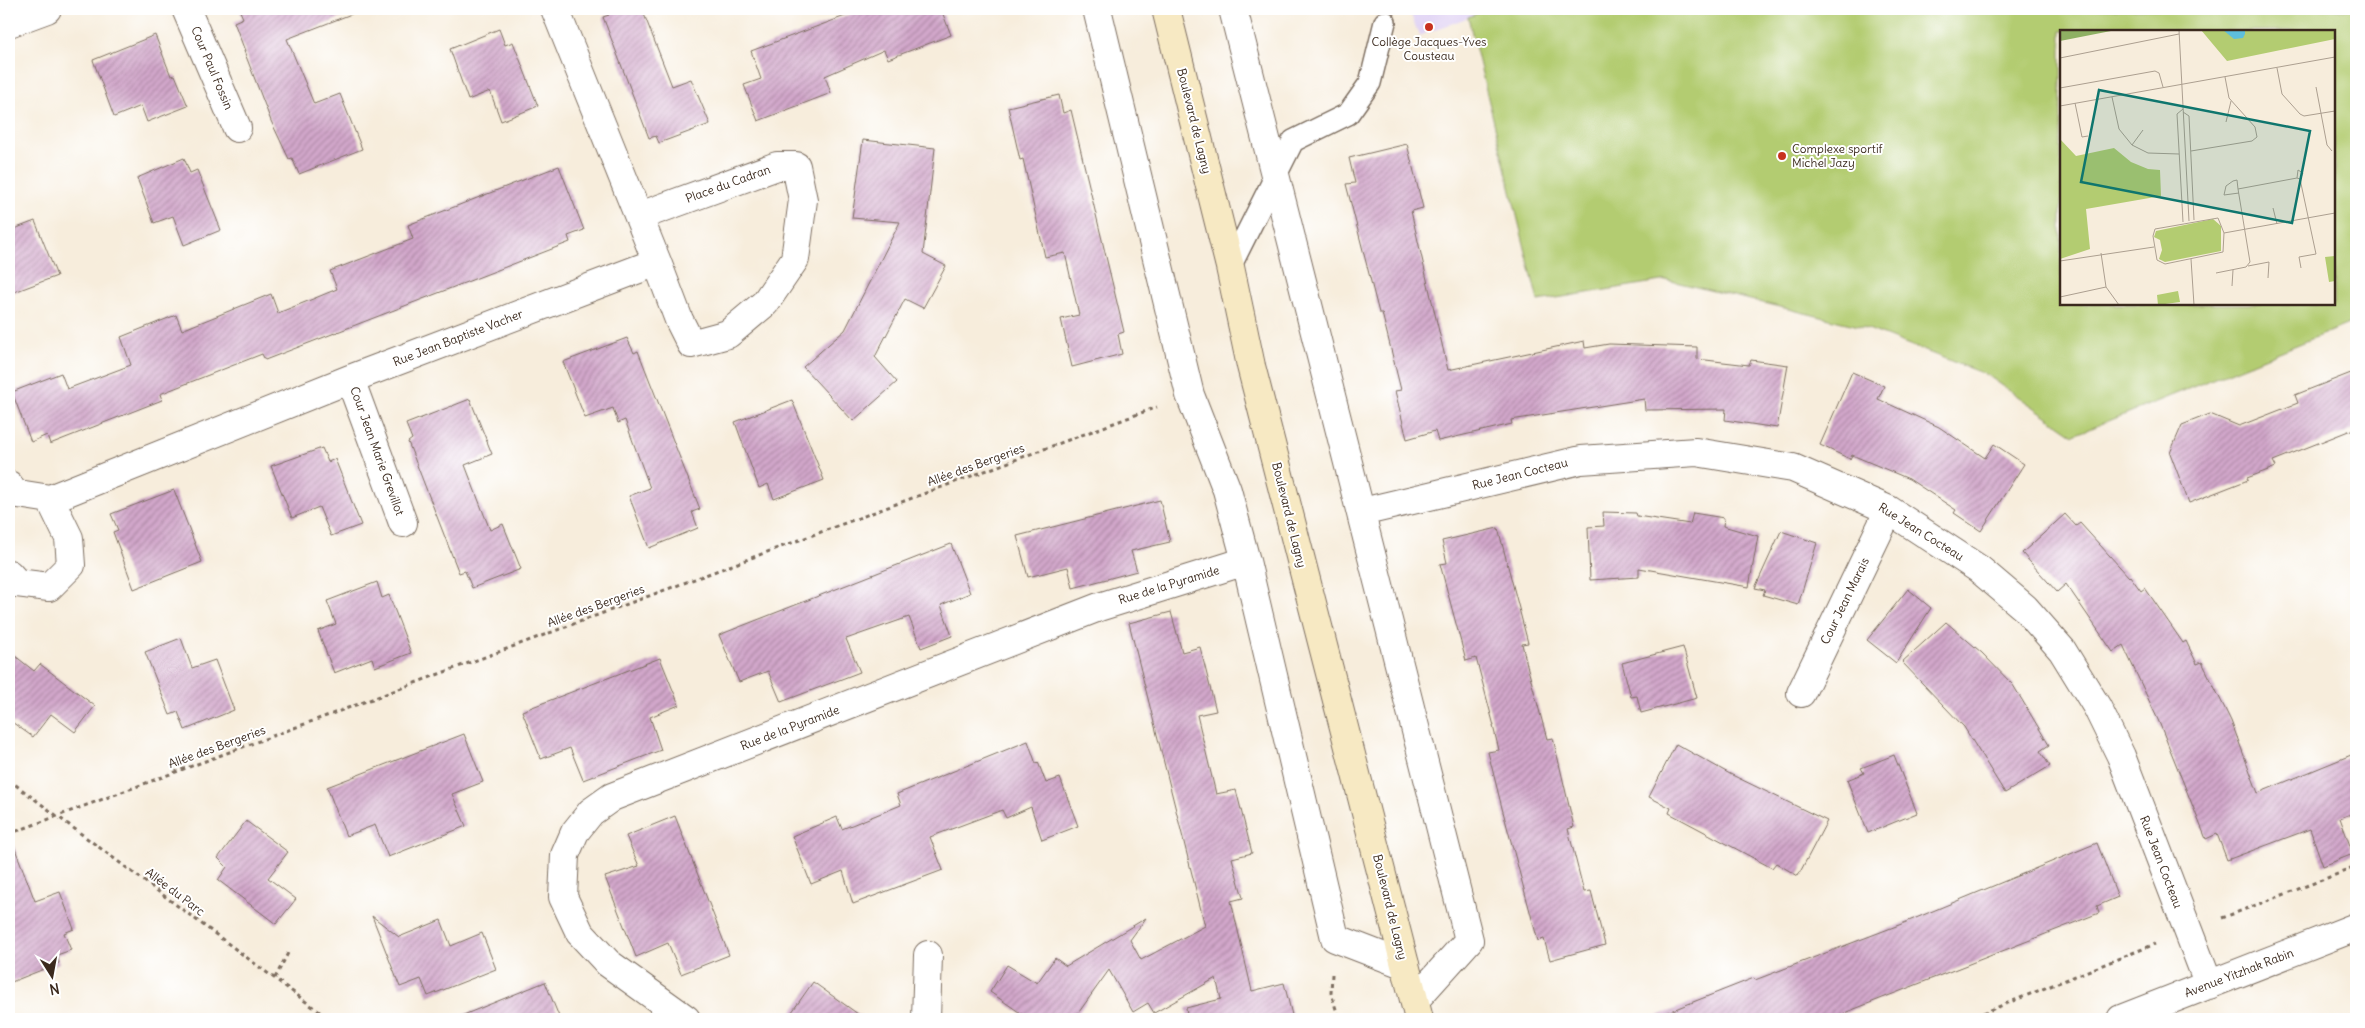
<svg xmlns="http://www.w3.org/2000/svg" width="2365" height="1028" viewBox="0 0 2365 1028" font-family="Delius,sans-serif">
<defs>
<pattern id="building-hatch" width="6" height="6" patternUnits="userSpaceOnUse" patternTransform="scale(1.25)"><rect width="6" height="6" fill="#d2a7cb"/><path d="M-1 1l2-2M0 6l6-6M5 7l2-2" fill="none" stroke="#ac88a4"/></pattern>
</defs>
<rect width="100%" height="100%" fill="#fff"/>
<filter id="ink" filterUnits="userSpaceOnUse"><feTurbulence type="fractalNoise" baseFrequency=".02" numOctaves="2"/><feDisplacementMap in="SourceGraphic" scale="10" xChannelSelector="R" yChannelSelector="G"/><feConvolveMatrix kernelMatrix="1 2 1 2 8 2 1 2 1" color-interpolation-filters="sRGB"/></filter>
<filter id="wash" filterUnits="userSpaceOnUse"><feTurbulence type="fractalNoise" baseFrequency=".0096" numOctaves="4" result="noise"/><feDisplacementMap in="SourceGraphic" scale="20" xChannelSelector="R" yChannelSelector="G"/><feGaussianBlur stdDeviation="1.12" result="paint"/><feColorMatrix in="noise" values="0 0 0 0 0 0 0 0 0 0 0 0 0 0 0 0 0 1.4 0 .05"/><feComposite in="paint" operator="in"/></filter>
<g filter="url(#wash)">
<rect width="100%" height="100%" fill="#f7eddc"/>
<path fill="#e1d4f4" d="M 1409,9 L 1490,9 L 1419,36 Z"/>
<path fill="#b3cc71" stroke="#777b48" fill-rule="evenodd" d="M 1490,9 L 2356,9 L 2356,321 L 2074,435 L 1987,375 L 1863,327 L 1667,280 L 1538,301 L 1468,17 ZM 2061,31 L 2334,31 L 2334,304 L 2061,304 Z"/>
<g id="blocks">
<path fill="url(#building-hatch)" d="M 239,9 L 358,9 L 359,11 L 287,39 L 314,104 L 340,94 L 362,149 L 299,174 L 292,158 L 289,159 L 271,121 L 244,51 L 245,51 L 234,22 L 243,18 Z
M 607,9 L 642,9 L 672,86 L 691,79 L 710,124 L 659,143 L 656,136 L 649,138 L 603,17 L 609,15 Z
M 864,9 L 941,9 L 951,35 L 888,59 L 884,50 L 825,76 L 831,93 L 758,121 L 744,85 L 761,79 L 751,51 Z
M 499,29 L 505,45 L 513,42 L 538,106 L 501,121 L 490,91 L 468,100 L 450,49 Z
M 155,35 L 171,76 L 175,75 L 188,106 L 147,122 L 141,106 L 114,117 L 93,60 Z
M 1059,95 L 1063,113 L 1071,110 L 1124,332 L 1118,334 L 1122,354 L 1072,367 L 1061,319 L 1079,315 L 1065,253 L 1045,257 L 1023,159 L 1020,160 L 1008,107 Z
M 863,140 L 935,148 L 923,254 L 946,266 L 923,308 L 905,299 L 875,357 L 897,382 L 853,421 L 803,367 L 845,330 L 900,222 L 852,218 Z
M 1407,144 L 1423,208 L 1411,211 L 1448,370 L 1584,341 L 1585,348 L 1609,344 L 1697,347 L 1697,359 L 1749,365 L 1751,360 L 1788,365 L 1777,428 L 1725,420 L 1726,409 L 1645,410 L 1644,399 L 1511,420 L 1512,424 L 1438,441 L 1435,431 L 1407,439 L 1395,391 L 1401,390 L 1382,313 L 1379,313 L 1346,184 L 1355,183 L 1349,158 Z
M 184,158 L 190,173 L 197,170 L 221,230 L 184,245 L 173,216 L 154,223 L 137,178 Z
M 559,166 L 584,230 L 568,236 L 570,242 L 265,360 L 262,354 L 160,394 L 162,400 L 50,444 L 47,435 L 31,442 L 12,392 L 61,373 L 67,389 L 131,365 L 121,337 L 176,315 L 182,330 L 271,294 L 278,313 L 308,301 L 337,289 L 330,271 L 413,239 L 408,225 Z
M 35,221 L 57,276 L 9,294 L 9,231 Z
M 627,338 L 634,353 L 638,351 L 700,509 L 692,512 L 698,528 L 649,548 L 629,496 L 650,488 L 625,420 L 618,423 L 613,408 L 585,418 L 563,362 Z
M 2356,371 L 2356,428 L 2273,461 L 2276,467 L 2247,478 L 2248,480 L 2189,503 L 2170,453 L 2182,425 L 2210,414 L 2239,426 L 2298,403 L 2295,395 Z
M 1852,372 L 1884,386 L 1878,399 L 1939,427 L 1985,458 L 1994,444 L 2024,464 L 1981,531 L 1954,513 L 1956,510 L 1909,479 L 1852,455 L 1850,459 L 1820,445 Z
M 470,399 L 492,454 L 465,465 L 490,530 L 503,524 L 521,569 L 472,588 L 465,571 L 459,573 L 448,545 L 408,442 L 412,439 L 406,424 Z
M 792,400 L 824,480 L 774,499 L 768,484 L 759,488 L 735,422 Z
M 322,448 L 328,462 L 335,459 L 361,525 L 331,536 L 319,507 L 292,518 L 271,466 Z
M 174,490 L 202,562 L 134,589 L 113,532 L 118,530 L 111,514 Z
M 1160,500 L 1170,542 L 1131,551 L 1137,571 L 1073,588 L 1068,567 L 1028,577 L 1017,536 Z
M 1603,512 L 1636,513 L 1637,516 L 1690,524 L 1693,513 L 1724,518 L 1723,526 L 1758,536 L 1749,587 L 1639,568 L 1639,577 L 1590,580 L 1588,527 L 1604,526 Z
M 2065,514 L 2076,526 L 2080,523 L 2129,577 L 2130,576 L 2141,591 L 2145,588 L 2183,643 L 2186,641 L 2197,664 L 2202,662 L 2231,721 L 2258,793 L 2356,753 L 2356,812 L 2340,818 L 2353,854 L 2323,866 L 2310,829 L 2227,860 L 2217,834 L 2206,839 L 2159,722 L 2123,645 L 2113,652 L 2066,584 L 2057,592 L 2022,553 Z
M 1498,528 L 1528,643 L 1522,644 L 1528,669 L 1547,739 L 1553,738 L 1574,827 L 1568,829 L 1584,892 L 1591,891 L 1605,945 L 1550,960 L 1544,939 L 1538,941 L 1502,808 L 1488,752 L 1499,750 L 1493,726 L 1494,726 L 1476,658 L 1466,661 L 1440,564 L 1447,563 L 1442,541 Z
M 1781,531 L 1817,543 L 1798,605 L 1763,595 L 1765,590 L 1755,588 Z
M 951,544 L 970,593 L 941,605 L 952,636 L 921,648 L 909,617 L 846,639 L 860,672 L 781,702 L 768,671 L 739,682 L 719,635 Z
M 377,582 L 382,598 L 389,595 L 411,653 L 375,667 L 372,658 L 334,673 L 318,631 L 336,624 L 327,601 Z
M 1908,589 L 1931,608 L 1896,663 L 1867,640 Z
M 1171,612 L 1182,652 L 1200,647 L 1216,711 L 1197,715 L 1216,794 L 1236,790 L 1252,853 L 1232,858 L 1243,898 L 1231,901 L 1252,991 L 1284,983 L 1293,1019 L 1188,1019 L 1186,1008 L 1221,999 L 1216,978 L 1154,1013 L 1148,1003 L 1133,1012 L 1109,970 L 1074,1019 L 1029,1019 L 990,992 L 1007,965 L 1037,983 L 1055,958 L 1066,966 L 1146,918 L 1130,940 L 1141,960 L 1205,926 L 1129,623 Z
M 1946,622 L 1982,653 L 2013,685 L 2049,745 L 2040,751 L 2050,766 L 2005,793 L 1964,727 L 1902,662 Z
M 181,638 L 192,668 L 215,660 L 234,710 L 185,730 L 178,712 L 170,715 L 145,652 Z
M 1683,647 L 1697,698 L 1641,713 L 1637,696 L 1631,697 L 1622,663 Z
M 9,651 L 34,671 L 40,664 L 95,706 L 75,732 L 51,714 L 33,737 L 9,720 Z
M 660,658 L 679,705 L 650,717 L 661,750 L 583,780 L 570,748 L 541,759 L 522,711 Z
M 464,734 L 483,782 L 452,794 L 466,826 L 388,857 L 375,825 L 346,836 L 327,787 Z
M 1028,741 L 1036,764 L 1038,762 L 1046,783 L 1060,778 L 1078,826 L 1042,840 L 1031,807 L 1006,818 L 1002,810 L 930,837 L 943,870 L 911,882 L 853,904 L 843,871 L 811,884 L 792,836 L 837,817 L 842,829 L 901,805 L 897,794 Z
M 1676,744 L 1730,774 L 1827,821 L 1798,876 L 1776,863 L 1772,868 L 1669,813 L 1671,808 L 1649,797 Z
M 1894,755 L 1917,813 L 1868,833 L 1847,780 L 1864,773 L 1861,768 Z
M 675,816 L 729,955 L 681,974 L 668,943 L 636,957 L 605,877 L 639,866 L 626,836 Z
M 246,821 L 288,852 L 268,878 L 296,899 L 276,924 L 218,880 L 227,867 L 218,858 Z
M 9,841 L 12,841 L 35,901 L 60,892 L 74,929 L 64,933 L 71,950 L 57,955 L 59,963 L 9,983 Z
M 2097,843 L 2118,897 L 2097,906 L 2099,913 L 1829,1019 L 1655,1019 L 1655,1017 L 1754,978 L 1755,980 L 1899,925 Z
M 372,916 L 399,937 L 441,920 L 451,946 L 482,933 L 496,969 L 428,996 L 421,979 L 400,987 Z
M 545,982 L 560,1019 L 456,1019 L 456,1018 Z
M 813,982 L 865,1019 L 787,1019 Z"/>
</g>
</g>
<g filter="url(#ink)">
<use href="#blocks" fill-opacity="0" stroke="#7d6e60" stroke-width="1"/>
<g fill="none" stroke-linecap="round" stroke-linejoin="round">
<defs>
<path id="service" d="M 1230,267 L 1293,141 L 1348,114 L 1370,83 L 1385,22"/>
<path id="minor" d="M 186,9 L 237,128
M 1097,9 L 1190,395 L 1227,490 L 1246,561 L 1335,938 L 1405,965
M 1233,9 L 1469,940 L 1415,1000
M 640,216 L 777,166 L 796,166 L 803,200 L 795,259 L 765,303 L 728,334 L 691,344 L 679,320 L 657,262
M 350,379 L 403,523
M 9,485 L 12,493 L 50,499 L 350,379 L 657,262 L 555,9
M 1362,512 L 1581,460 L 1696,452 L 1793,468 L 1889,510 L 1979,569 L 2025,608 L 2062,650 L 2097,707 L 2121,756 L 2209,985
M 9,574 L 17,583 L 49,587 L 71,565 L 69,538 L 50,499
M 1801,693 L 1889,510
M 686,1019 L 608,963 L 580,933 L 563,897 L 565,855 L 575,832 L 591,812 L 612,797 L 1099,607 L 1246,561
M 926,1019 L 928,955
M 2121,1019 L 2356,927"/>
<path id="tertiary" d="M 9,23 L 47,9"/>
<path id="secondary" d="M 1166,9 L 1230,267 L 1251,366 L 1419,1019"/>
</defs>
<use href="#service" stroke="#7d6e60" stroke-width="24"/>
<use href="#minor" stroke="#7d6e60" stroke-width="30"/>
<use href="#tertiary" stroke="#7d6e60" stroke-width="30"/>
<use href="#secondary" stroke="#7d6e60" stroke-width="30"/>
<path stroke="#7d6e60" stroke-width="3" stroke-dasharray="4 4" stroke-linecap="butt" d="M 9,780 L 329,1019
M 9,834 L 1157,407
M 2222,918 L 2356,867
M 1332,974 L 1331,993 L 1339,1019
M 275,978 L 288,953
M 1968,1019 L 2155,944"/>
<use href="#service" stroke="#fff" stroke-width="21"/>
<use href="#minor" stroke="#fff" stroke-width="28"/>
<use href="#tertiary" stroke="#fff" stroke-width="28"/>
<use href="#secondary" stroke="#f7e9c3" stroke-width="28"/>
</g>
</g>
<g fill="#c8321e" stroke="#fff" stroke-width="2">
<circle cx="1429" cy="27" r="5"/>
<circle cx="1782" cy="156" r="5"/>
</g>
<g text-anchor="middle" stroke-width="4" stroke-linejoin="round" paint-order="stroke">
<g font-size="12" fill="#3b2a1e" stroke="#fff">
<text x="1429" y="46">Collège Jacques-Yves<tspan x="1429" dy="14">Cousteau</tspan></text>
<text x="1792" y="153" text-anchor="start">Complexe sportif<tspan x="1792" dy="14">Michel Jazy</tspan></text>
</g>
<g font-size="12" fill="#3b2a1e" stroke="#fff">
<text transform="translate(212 68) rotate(67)" y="4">Cour Paul Fossin</text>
<text transform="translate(1194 121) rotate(76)" y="4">Boulevard de Lagny</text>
<text transform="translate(728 184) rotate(-20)" y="4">Place du Cadran</text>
<text transform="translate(458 338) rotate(-21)" y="4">Rue Jean Baptiste Vacher</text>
<text transform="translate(377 451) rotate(70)" y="4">Cour Jean Marie Grevillot</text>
<text transform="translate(976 465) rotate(-20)" y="4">Allée des Bergeries</text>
<text transform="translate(1520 474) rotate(-14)" y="4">Rue Jean Cocteau</text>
<text transform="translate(1289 515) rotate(76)" y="4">Boulevard de Lagny</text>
<text transform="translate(1921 532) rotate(32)" y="4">Rue Jean Cocteau</text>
<text transform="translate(1169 585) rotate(-17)" y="4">Rue de la Pyramide</text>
<text transform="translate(1845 601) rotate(-64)" y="4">Cour Jean Marais</text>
<text transform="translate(596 606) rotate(-20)" y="4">Allée des Bergeries</text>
<text transform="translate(790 728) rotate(-21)" y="4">Rue de la Pyramide</text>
<text transform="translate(217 747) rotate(-20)" y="4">Allée des Bergeries</text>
<text transform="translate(2161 862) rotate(69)" y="4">Rue Jean Cocteau</text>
<text transform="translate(175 892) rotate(37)" y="4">Allée du Parc</text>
<text transform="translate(1390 907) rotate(76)" y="4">Boulevard de Lagny</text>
<text transform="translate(2239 973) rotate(-21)" y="4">Avenue Yitzhak Rabin</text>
</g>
</g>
<g transform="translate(2060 30)">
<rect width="275" height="275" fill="#f7eddc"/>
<path d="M 141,0 L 275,0 L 275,9 L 167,31 ZM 0,109 L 16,126 L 54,118 L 71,132 L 88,139 L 100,140 L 101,166 L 26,179 L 30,219 L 0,229 ZM 275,226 L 275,251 L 269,252 L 265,227 ZM 118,261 L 120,272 L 98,275 L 97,265 Z" fill="#b3cc71"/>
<path d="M 0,0 L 56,0 L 0,11 Z" fill="#8eb063"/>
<path d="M 153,189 L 161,196 L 161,221 L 105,232 L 99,229 L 102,220 L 100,210 L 94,207 L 96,201 Z" fill="#b3cc71"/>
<path d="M 163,0 L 185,0 L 185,4 L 183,8 L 174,9 Z" fill="#5ebfdc"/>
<path fill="none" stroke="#ac9f90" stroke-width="1" d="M 119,0 L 129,191M 0,28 L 119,4M 217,38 L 222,64 L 240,84 L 244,86 L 275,81M 256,57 L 267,115 L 272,121M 0,58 L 95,41 L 99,43 L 103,57M 52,67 L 59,99 L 72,115 L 88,123 L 119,124M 15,73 L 22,107 L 28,106M 0,76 L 275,27M 123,79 L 117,84 L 123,192M 123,82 L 129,86 L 134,190M 166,92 L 171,71M 72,115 L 83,100M 131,121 L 192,111 L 197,107 L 195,97 L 169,68 L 165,47M 237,148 L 238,140 L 243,143 L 240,149M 178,159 L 177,150 L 173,151 L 166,156 L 164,165 L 179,163M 213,178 L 217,194M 158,188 L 164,203 L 163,222 L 105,234 L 97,230 L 93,206 L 95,199 ZM 164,203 L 275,183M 41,223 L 46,257 L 59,275M 131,229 L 134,275M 0,231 L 94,217M 188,236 L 209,232 L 208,248M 156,243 L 186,237 L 190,232 L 178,159 L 237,148 L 240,149 L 256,224 L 239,227 L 241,238M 172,256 L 173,240M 0,267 L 46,257"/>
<path fill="#0f766e" fill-opacity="0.15" stroke="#0f766e" stroke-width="2.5" d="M 39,60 L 250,101 L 232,193 L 21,152 Z"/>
<rect width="275" height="275" fill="none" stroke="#3b2a1e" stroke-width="2.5"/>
</g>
<rect width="2365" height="1028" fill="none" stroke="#fff" stroke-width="30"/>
<g transform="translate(52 976) rotate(169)" stroke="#ffffff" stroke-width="4" paint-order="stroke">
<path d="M0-4L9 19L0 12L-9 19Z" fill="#3b2a1e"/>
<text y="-8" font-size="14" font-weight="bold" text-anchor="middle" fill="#3b2a1e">N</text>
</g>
</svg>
